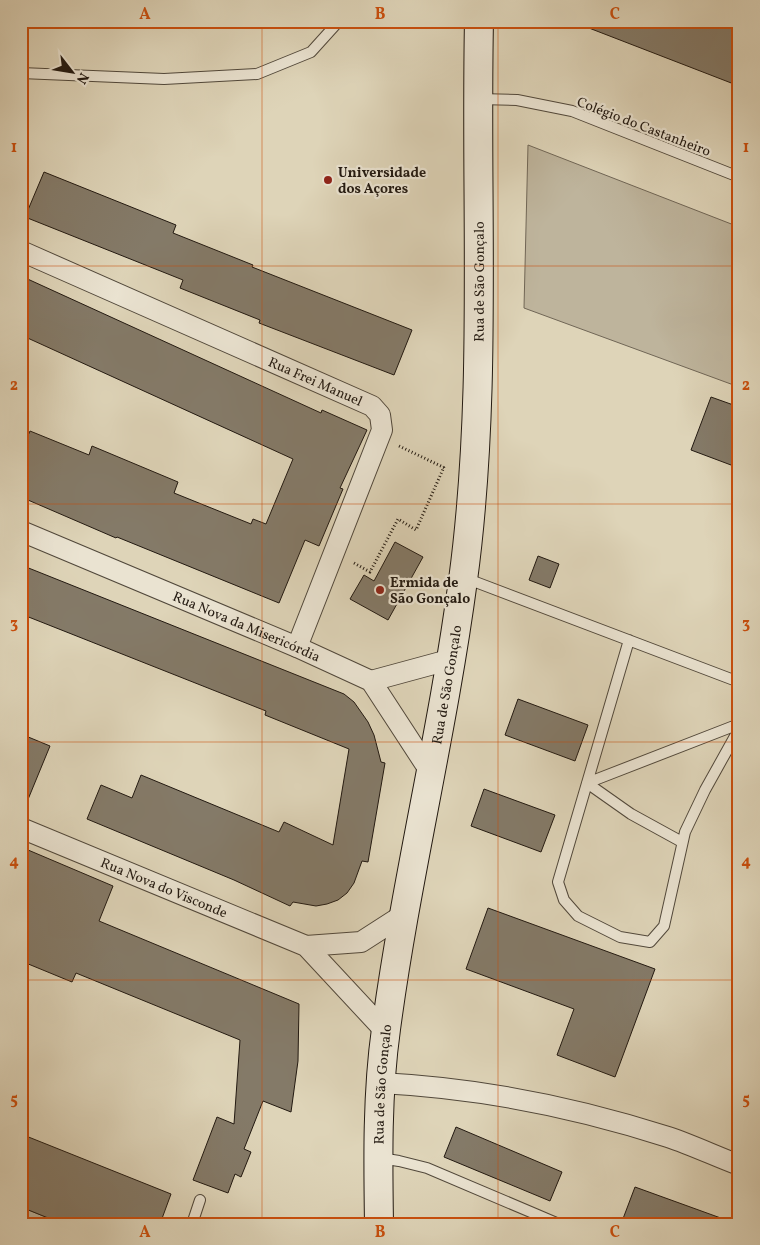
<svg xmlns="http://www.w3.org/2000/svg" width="760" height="1245" viewBox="0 0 760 1245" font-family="Vollkorn,serif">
<rect width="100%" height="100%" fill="#ded4b8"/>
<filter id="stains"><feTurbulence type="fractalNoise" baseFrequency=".004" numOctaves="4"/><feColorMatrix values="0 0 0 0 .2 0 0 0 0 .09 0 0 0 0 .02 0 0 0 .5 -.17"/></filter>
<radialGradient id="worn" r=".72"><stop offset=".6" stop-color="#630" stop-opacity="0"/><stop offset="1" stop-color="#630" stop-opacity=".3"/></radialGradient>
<path fill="#beb49c" stroke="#706656" d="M 528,145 L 739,227 L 739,387 L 524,308 Z
M 21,1207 L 63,1224 L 21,1224 Z"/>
<path fill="#847a68" stroke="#221911" d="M 576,21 L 739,21 L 739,86 L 576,23 Z
M 44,172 L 176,225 L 173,233 L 253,265 L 252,267 L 412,330 L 394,375 L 259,323 L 260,320 L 180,288 L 183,280 L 25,217 Z
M 21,276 L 321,413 L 322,410 L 367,430 L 340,488 L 343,489 L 319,546 L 305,540 L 279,603 L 117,537 L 116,538 L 21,497 L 21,452 L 30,431 L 89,455 L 92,446 L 178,482 L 174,493 L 251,524 L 253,519 L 266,524 L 293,459 L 21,335 Z
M 711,397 L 739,407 L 739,468 L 691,450 Z
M 395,542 L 423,557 L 388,620 L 350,599 L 364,575 L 374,581 Z
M 538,556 L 559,564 L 550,588 L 529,580 Z
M 21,565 L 344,694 L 354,702 L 368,722 L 374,735 L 381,762 L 385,763 L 368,862 L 362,861 L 354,883 L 347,893 L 338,900 L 327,904 L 316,906 L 293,902 L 290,906 L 234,880 L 87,819 L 101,785 L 132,798 L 141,775 L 279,832 L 284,822 L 333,845 L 349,749 L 265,715 L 266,711 L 21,614 Z
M 518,699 L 588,725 L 575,761 L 505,735 Z
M 21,734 L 50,746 L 22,814 L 21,813 Z
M 484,789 L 555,815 L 541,852 L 471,826 Z
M 21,847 L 113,886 L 99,921 L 299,1004 L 298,1061 L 291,1112 L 263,1101 L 244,1149 L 251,1152 L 241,1177 L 235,1174 L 228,1193 L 193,1180 L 217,1117 L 234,1124 L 240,1040 L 76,973 L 72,982 L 21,961 Z
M 488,908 L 655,969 L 615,1077 L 557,1055 L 574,1009 L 466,969 Z
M 456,1127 L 562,1172 L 550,1201 L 444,1157 Z
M 21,1134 L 171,1194 L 160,1224 L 63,1224 L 21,1207 Z
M 635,1187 L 729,1221 L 729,1224 L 621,1224 Z"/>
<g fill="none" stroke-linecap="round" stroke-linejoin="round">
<defs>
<path id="service" d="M 21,73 L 164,79 L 257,74 L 311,52 L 339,21
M 479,99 L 517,100 L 572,111 L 739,177
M 465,578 L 739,682
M 629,640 L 558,882 L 564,900 L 578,916 L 620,937 L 650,942 L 664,926 L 685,832 L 705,790 L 739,729
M 682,842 L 631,814 L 587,783 L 739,724
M 380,1158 L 399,1161 L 427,1168 L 559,1224
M 192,1224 L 200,1200"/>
<g id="minor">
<path id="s1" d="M 21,251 L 372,406 L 380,415 L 382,430 L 297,647"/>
<path id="s2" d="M 21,531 L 297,647 L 371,681 L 431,773"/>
<path d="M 371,681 L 452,659"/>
<path id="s3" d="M 21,828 L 306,946 L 386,1032"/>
<path d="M 306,946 L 361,942 L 403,915"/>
<path d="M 381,1083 C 478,1088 575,1107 668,1137 C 692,1145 715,1156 739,1165"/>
</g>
<g id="secondary">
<path id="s4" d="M 379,1224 C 378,1160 377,1093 386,1029 C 406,879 443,731 463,580 C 488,395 475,207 479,21"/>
</g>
</defs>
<use href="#service" stroke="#51483b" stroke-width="12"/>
<use href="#minor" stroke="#51483b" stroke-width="22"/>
<use href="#secondary" stroke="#221911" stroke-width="30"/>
<path stroke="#221911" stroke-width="3" stroke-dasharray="1 2.5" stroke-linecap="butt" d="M 399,446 L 445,468
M 354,563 L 370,572 L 398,519 L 416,530 L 444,467"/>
<use href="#service" stroke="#eae3d1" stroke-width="10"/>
<use href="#minor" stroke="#eae3d1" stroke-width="20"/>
<use href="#secondary" stroke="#eae3d1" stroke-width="28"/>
</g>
<path fill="none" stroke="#ca4f0d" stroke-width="1" stroke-opacity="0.55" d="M 262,21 L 262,1224M 498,21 L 498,1224M 21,266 L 739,266M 21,504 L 739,504M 21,742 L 739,742M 21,980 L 739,980"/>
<g fill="#8f2418" stroke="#eae3d1" stroke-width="2">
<circle cx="328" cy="180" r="5"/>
<circle cx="380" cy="590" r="5"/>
</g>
<g text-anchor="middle" stroke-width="4.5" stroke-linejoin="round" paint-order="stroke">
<g font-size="14" fill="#221911" stroke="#eae3d1">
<text transform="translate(644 126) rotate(21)" y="5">Colégio do Castanheiro</text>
<text dy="5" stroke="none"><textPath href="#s4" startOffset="950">Rua de São Gonçalo</textPath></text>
<text dy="5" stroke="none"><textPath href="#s1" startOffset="322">Rua Frei Manuel</textPath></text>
<text dy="5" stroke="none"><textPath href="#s2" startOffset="245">Rua Nova da Misericórdia</textPath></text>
<text dy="5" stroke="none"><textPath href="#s4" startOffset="545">Rua de São Gonçalo</textPath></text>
<text dy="5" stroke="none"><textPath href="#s3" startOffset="155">Rua Nova do Visconde</textPath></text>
<text dy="5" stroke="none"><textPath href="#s4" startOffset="140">Rua de São Gonçalo</textPath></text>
</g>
<g font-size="14" font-weight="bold" fill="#221911" stroke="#eae3d1" text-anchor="start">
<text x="338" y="177">Universidade<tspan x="338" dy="16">dos Açores</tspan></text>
<text x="390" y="587">Ermida de<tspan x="390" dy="16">São Gonçalo</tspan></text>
</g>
</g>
<rect width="760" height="1245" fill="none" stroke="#ded4b8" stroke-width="55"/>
<g transform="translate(72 72) rotate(121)" stroke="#eae3d1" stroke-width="4" paint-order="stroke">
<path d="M0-4L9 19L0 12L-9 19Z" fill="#221911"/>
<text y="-8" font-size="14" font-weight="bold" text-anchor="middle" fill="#221911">N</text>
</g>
<rect x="28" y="28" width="704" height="1190" fill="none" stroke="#ca4f0d" stroke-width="2"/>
<g font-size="16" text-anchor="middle" font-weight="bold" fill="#ca4f0d">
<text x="145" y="19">A</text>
<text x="380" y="19">B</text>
<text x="615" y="19">C</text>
<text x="14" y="152">1</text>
<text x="746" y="152">1</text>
<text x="14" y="390">2</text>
<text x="746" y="390">2</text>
<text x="14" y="628">3</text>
<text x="746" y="628">3</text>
<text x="14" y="866">4</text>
<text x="746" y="866">4</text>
<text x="14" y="1104">5</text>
<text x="746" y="1104">5</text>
<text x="145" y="1237">A</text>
<text x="380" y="1237">B</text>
<text x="615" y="1237">C</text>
</g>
<rect width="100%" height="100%" filter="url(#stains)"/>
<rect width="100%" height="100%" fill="url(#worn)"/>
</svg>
